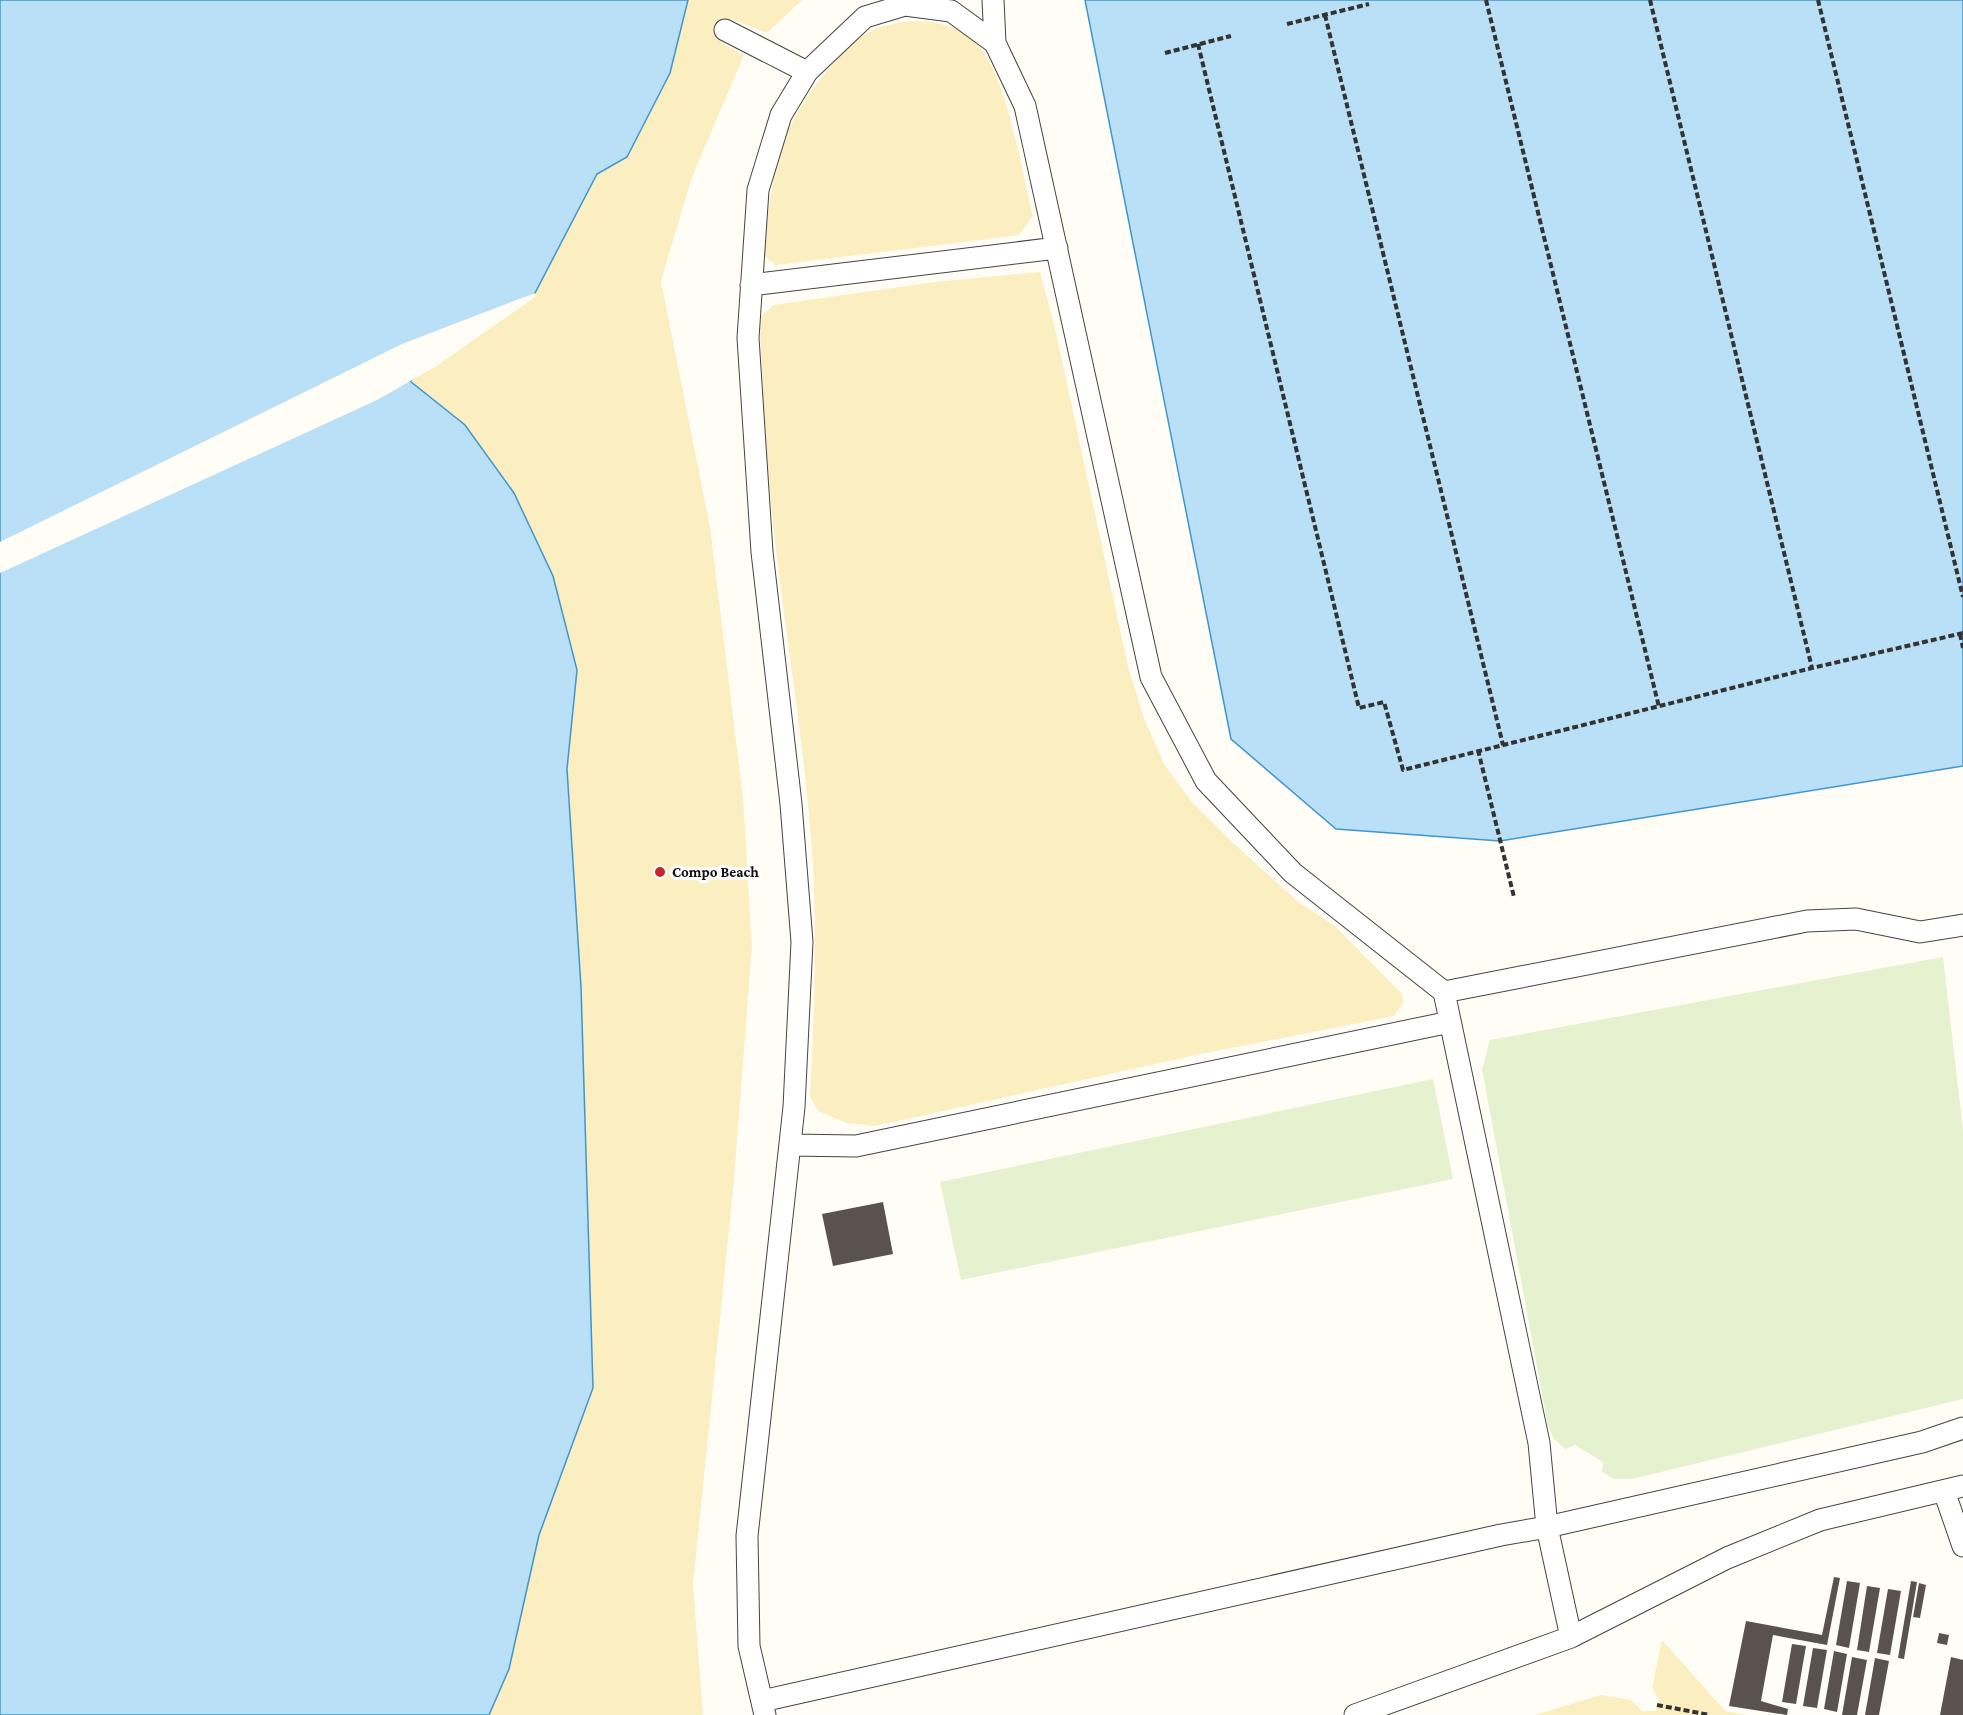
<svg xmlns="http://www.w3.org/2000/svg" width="1963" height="1715" viewBox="0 0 1963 1715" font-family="'Crimson Pro',serif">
<rect width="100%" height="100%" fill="#fffdf5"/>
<path fill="#fbeec1" d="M 688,0 L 802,0 L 767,33 L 731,19 L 716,27 L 723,44 L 744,55 L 692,177 L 661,281 L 710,527 L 743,798 L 752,946 L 734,1180 L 693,1585 L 703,1715 L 489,1715 L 509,1669 L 539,1535 L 581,987 L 567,769 L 577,670 L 410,381 L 535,293 L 597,174 L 627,157 L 670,73 Z
M 912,21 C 936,21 962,26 979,46 C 1007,79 1022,172 1033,216 L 1019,235 L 1013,236 L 776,265 L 763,255 C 768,215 772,171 787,133 C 799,103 840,49 867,33 C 881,25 897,23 912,21 Z
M 1040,272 L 1055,328 L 1128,667 L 1144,718 L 1164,764 L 1191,801 L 1232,842 L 1297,901 L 1335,926 L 1401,993 L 1404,1002 L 1394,1016 L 1201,1054 L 875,1126 L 847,1123 L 818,1111 L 810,1096 C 814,1019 817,942 813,864 C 805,740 782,618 770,494 C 765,435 761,376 760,317 L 774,305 L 935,282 Z
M 1662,1640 L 1725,1711 L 1747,1715 L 1535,1715 L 1601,1695 L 1631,1700 L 1642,1711 L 1656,1711 L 1659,1700 L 1652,1688 Z"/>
<path fill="#e6f2cf" d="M 1943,957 L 1963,1130 L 1963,1399 L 1632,1479 L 1614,1479 L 1602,1472 L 1603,1462 L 1575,1445 L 1565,1449 L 1554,1439 L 1548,1426 L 1482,1069 L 1490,1040 Z
M 1433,1079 L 1453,1179 L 961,1280 L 940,1182 Z"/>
<path fill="#b9e0f7" stroke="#3f96cf" stroke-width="1.5" d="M 0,0 L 688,0 L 670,73 L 627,157 L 597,174 L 535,293 L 410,381 L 465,425 L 514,493 L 553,576 L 577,670 L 567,769 L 581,987 L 593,1388 L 539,1535 L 509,1669 L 489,1715 L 0,1715 Z
M 1085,0 L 1963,0 L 1963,766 L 1500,841 L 1336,829 L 1231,739 Z"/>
<path fill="#fffdf5" d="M 535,293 L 535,297 L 435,367 L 377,400 L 0,573 L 0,542 L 402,344 Z"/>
<path fill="#5a524d" d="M 883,1202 L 893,1254 L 833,1266 L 822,1214 Z
M 1834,1577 L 1840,1578 L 1827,1645 L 1773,1635 L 1761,1701 L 1788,1709 L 1787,1715 L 1729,1706 L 1746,1621 L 1822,1635 Z
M 1847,1581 L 1860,1583 L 1849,1648 L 1836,1645 Z
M 1911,1581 L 1917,1582 L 1904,1659 L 1898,1658 Z
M 1919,1583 L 1926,1585 L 1920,1618 L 1913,1617 Z
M 1867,1586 L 1880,1588 L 1869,1652 L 1857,1650 Z
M 1888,1589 L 1901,1591 L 1890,1655 L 1877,1653 Z
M 1939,1633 L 1949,1635 L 1947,1645 L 1937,1643 Z
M 1792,1644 L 1806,1646 L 1796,1704 L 1782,1702 Z
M 1813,1648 L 1827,1650 L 1817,1708 L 1803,1706 Z
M 1834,1651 L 1847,1654 L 1837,1712 L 1824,1709 Z
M 1852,1657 L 1867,1660 L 1857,1715 L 1842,1715 Z
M 1951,1657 L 1963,1660 L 1963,1715 L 1940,1715 Z
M 1875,1658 L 1889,1661 L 1879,1715 L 1865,1715 Z"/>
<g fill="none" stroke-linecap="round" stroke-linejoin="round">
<defs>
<path id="lane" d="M 993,0 L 995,43
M 725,30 L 807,72
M 751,285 L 1057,248
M 1444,992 L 1807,921 L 1856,919 L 1920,932 L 1963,925
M 790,1145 L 856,1146 L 1450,1022
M 1944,1491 L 1963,1546
M 762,1701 L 1501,1535 L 1547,1527 L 1922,1442 L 1963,1428
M 765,1715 L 749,1646 L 747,1536 L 794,1107 L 802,942 L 791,804 L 762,552 L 748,338 L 758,190 L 781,115 L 807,72 L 865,17 L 905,5 L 951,11 L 995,43 L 1025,106 L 1151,677 L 1206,781 L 1293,873 L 1444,992 L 1539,1443 L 1547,1527 L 1571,1637
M 1355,1715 L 1571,1637 L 1727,1558 L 1820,1520 L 1963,1486"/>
</defs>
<use href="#lane" stroke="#444" stroke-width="23"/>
<path stroke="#333" stroke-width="4" stroke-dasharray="6 3" stroke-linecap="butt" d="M 1486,0 L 1659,707
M 1650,0 L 1812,668
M 1818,0 L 1963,597
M 1325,15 L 1503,745
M 1287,24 L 1369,4
M 1198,44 L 1359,708 L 1384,702 L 1403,770 L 1812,668 L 1963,633
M 1165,53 L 1231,36
M 1960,634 L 1963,648
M 1478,750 L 1514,897
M 1657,1705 L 1710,1715"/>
<use href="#lane" stroke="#fff" stroke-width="21"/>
</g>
<circle fill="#c4262e" stroke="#fff" stroke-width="2" cx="660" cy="872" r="6"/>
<g text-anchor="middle" stroke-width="6" stroke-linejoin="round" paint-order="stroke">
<g font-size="15" font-weight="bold" fill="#111" stroke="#fff" text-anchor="start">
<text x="672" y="877">Compo Beach</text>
</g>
</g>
</svg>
